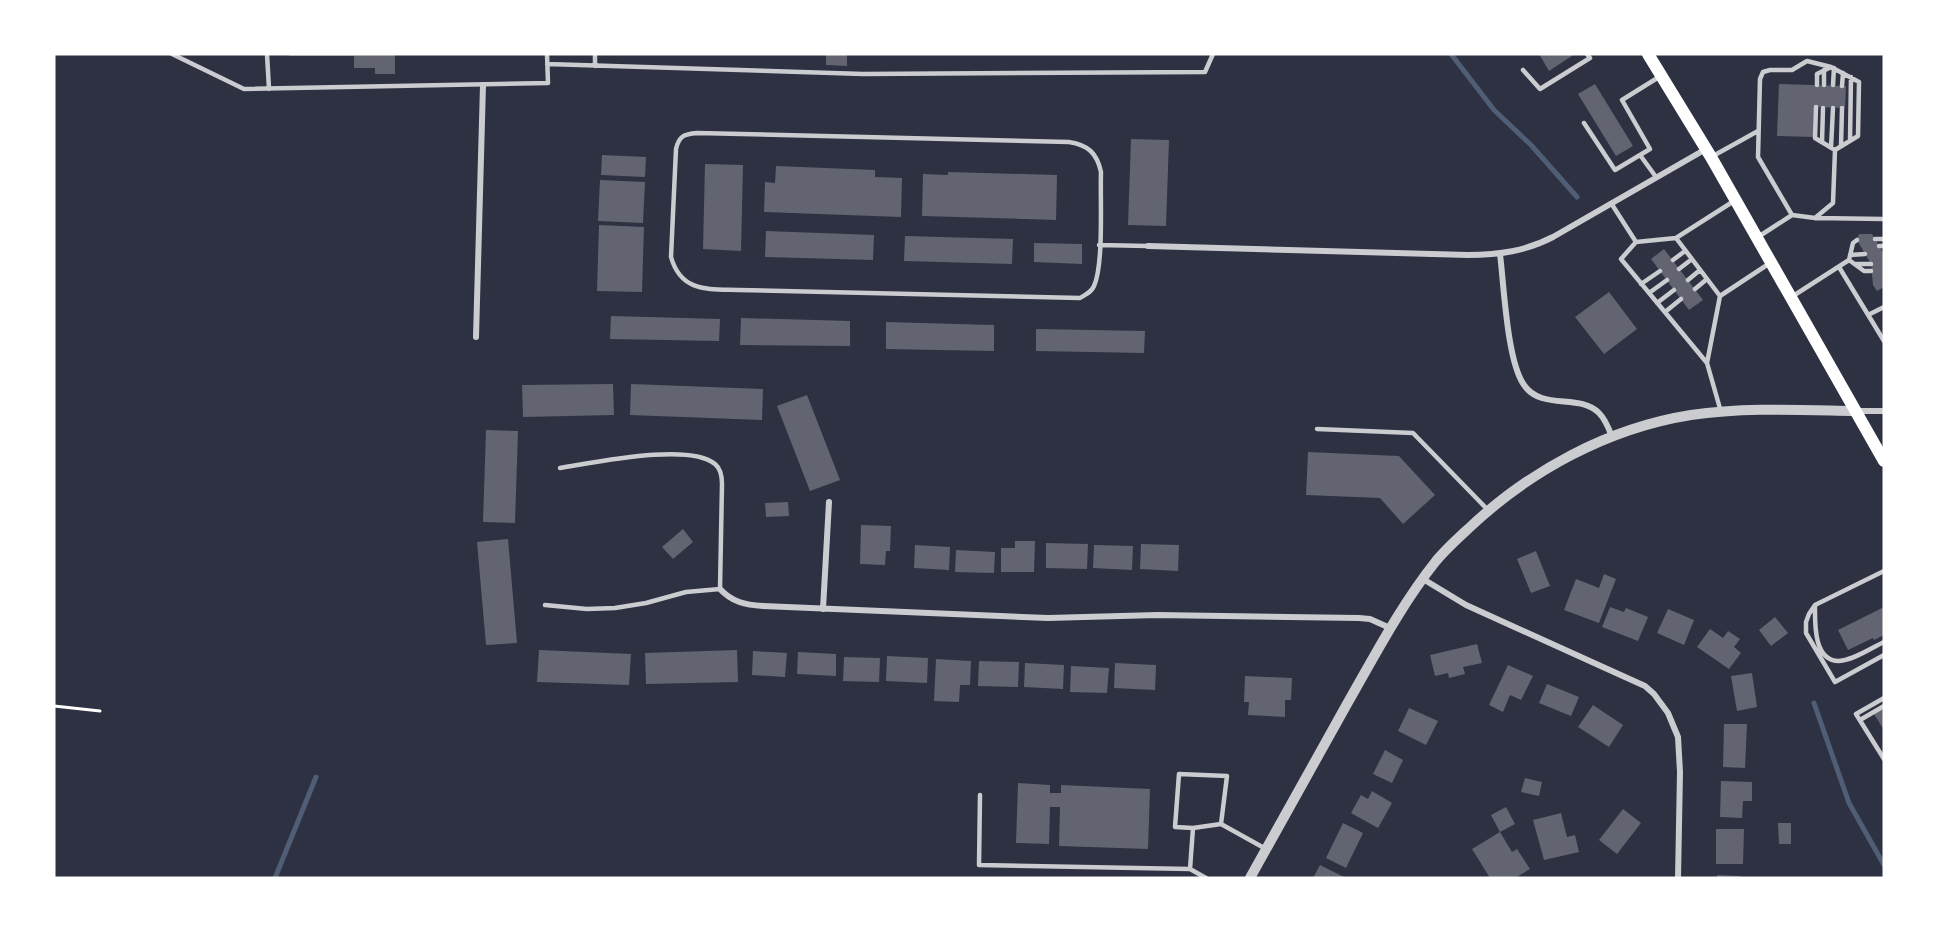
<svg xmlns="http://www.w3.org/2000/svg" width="1938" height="932" viewBox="0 0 1938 932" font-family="Manrope,sans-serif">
<rect width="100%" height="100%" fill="#2d3142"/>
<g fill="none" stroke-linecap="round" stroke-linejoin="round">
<path stroke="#4f5d75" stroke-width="5" d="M 1451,54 L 1494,110 L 1531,145 L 1577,197
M 1814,703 L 1849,803 L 1884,865
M 275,878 L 316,777"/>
</g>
<path fill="#626471" d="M 289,54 L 395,54 L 395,74 L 375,74 L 375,68 L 354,68 L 354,56 L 289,56 Z
M 826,54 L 847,54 L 847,66 L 826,65 Z
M 1539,54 L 1575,54 L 1549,71 Z
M 1595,84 L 1633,146 L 1616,156 L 1578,94 Z
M 1779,84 L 1846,86 L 1845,108 L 1814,107 L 1813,137 L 1777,136 Z
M 1131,139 L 1169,140 L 1166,226 L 1128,225 Z
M 602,155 L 646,157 L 645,177 L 601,175 Z
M 705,164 L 743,165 L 741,251 L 703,249 Z
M 776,166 L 875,170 L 875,177 L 902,178 L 901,217 L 764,212 L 765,182 L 775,183 Z
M 948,172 L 1057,175 L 1056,220 L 922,216 L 923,174 L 948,175 Z
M 600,180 L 645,182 L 643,223 L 598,221 Z
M 599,225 L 644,227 L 642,292 L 597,291 Z
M 766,231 L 874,235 L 873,260 L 765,257 Z
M 1859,234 L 1872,234 L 1884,254 L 1884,287 L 1877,291 L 1873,285 L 1871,264 L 1857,240 Z
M 905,236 L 1013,239 L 1012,264 L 904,261 Z
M 1034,243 L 1082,244 L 1082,264 L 1034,262 Z
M 1664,249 L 1703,300 L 1689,310 L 1651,259 Z
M 1609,292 L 1637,329 L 1604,354 L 1575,317 Z
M 611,316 L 720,319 L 719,341 L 610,339 Z
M 741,318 L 850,321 L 850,346 L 740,345 Z
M 886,322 L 994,325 L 994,351 L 886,349 Z
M 1036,329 L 1145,331 L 1144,353 L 1036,351 Z
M 613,384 L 614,415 L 523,417 L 522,385 Z
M 631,384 L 763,389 L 762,420 L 630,415 Z
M 807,395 L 840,480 L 810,491 L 777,406 Z
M 486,430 L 518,431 L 515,523 L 483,522 Z
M 1308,452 L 1399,456 L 1435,495 L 1403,524 L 1380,498 L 1306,495 Z
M 788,502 L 789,516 L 766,517 L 765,503 Z
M 861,525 L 891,526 L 890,551 L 886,551 L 885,565 L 860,564 Z
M 683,529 L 693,542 L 673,559 L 662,547 Z
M 508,539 L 517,643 L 486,645 L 477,542 Z
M 1015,541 L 1035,541 L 1034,572 L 1001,572 L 1001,548 L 1015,548 Z
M 1046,543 L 1088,544 L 1087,569 L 1046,568 Z
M 1141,544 L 1179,545 L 1178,571 L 1140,569 Z
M 915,545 L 950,547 L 949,570 L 914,568 Z
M 1094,545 L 1133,546 L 1132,570 L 1093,568 Z
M 956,550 L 995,552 L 994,573 L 955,572 Z
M 1536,551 L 1550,586 L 1531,593 L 1517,559 Z
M 1604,574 L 1616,579 L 1599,623 L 1564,610 L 1576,579 L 1599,588 Z
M 1610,607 L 1624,612 L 1626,608 L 1648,617 L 1638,641 L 1602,627 Z
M 1884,607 L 1884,635 L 1874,640 L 1873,638 L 1848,650 L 1838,630 Z
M 1668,609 L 1694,620 L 1684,645 L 1657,633 Z
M 1775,617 L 1788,633 L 1771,646 L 1759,630 Z
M 1710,629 L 1723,638 L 1728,631 L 1740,639 L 1734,647 L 1741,653 L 1729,669 L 1697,647 Z
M 1477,644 L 1482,663 L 1463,667 L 1465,674 L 1449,678 L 1448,673 L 1435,676 L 1430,655 Z
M 539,650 L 631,654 L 629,685 L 537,682 Z
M 737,650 L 738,682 L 646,684 L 645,653 Z
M 753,651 L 787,653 L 785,677 L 752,675 Z
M 798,652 L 836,654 L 836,676 L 797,674 Z
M 887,656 L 928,658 L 927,683 L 886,681 Z
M 844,657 L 880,658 L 879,682 L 843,681 Z
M 936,659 L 971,661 L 970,685 L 960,685 L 959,702 L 934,701 Z
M 979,661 L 1019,662 L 1018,687 L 978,686 Z
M 1025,663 L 1064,665 L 1063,689 L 1024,687 Z
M 1115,663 L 1156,665 L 1155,690 L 1114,688 Z
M 1508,665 L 1533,676 L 1521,700 L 1510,695 L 1503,712 L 1489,705 Z
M 1071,666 L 1109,668 L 1107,693 L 1070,692 Z
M 1752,673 L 1757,707 L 1737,711 L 1731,676 Z
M 1245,676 L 1292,678 L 1291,700 L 1285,700 L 1285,717 L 1248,715 L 1249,702 L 1244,702 Z
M 1547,684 L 1579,697 L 1571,716 L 1539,703 Z
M 1593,705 L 1623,725 L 1609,747 L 1578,727 Z
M 1409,708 L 1438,721 L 1426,745 L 1398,731 Z
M 1884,708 L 1884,730 L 1874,714 Z
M 1724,724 L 1747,724 L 1745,768 L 1723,767 Z
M 1385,750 L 1403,760 L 1392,783 L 1373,774 Z
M 1525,778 L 1542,782 L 1539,796 L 1521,792 Z
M 1721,781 L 1752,782 L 1752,801 L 1743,801 L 1742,818 L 1720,817 Z
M 1018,783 L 1050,785 L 1050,793 L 1061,793 L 1061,785 L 1150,789 L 1148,849 L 1059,846 L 1060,807 L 1050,807 L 1049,844 L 1016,843 Z
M 1372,791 L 1392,803 L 1378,828 L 1351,813 L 1361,795 L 1368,799 Z
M 1506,807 L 1515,824 L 1500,832 L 1491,815 Z
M 1623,809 L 1641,823 L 1617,854 L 1599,840 Z
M 1561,813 L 1567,837 L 1575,835 L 1579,852 L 1544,860 L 1533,820 Z
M 1343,823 L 1363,833 L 1346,868 L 1326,858 Z
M 1778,823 L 1791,823 L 1791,844 L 1779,844 Z
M 1716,829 L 1744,829 L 1743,864 L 1716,864 Z
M 1500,832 L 1512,852 L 1517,849 L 1530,869 L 1515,878 L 1490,878 L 1472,849 Z
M 1320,865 L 1346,878 L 1313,878 Z
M 1717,875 L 1740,876 L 1740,878 L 1717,878 Z"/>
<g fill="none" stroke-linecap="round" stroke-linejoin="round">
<path stroke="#fff" stroke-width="3" d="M 54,706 L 100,711"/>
<path stroke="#caccd0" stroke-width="4.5" d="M 172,54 L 244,89 L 548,83 L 547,54
M 267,54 L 269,89
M 547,64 L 863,74 L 1205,72 L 1213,54
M 595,66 L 595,54
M 1523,70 L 1540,89 L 1590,58 L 1587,54
M 1817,85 L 1817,74 L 1831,67
M 1824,85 L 1824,70
M 1833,85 L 1834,68
M 1842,86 L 1843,73
M 1816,107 L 1815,138 L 1835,150
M 1584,123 L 1615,170 L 1640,155 L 1656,177
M 697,133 L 1069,142 C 1088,145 1097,153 1101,172 C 1100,198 1104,264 1094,286 C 1091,293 1086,294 1080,298 L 738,290 C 707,289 681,292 671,257 L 676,149 C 679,136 684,134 697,133 Z
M 1850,141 L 1851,77
M 1822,142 L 1823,108
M 1841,146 L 1842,108
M 1831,148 L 1833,108
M 1640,155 L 1650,149 L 1622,100 L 1659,77
M 1713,156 L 1758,131
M 1611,203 L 1636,242
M 1792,215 L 1758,157 L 1760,79 L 1763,72 L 1770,70 L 1792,70 L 1807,61 L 1831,67 L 1859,82 L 1858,136 L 1835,150 L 1833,203 L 1815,218
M 1758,237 L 1792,215 L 1815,218 L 1884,219
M 1676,238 L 1734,201
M 1875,239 L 1884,239
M 1099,245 L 1148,246
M 1879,246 L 1884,246
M 1850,255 L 1865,254
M 1673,260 L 1685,251
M 1849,260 L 1853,243 L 1857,240
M 1855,264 L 1871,264
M 1839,267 L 1884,341
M 1679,269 L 1692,259
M 1688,280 L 1700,270
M 1641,284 L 1660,271
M 1695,289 L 1707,279
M 1649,293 L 1667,280
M 1720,296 L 1770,263
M 1793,296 L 1849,260 L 1864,271 L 1871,271
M 1657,303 L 1674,290
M 1665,312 L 1681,299
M 1868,315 L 1884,307
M 1707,363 L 1720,296 L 1676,238 L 1636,242 L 1621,259 L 1707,363 L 1721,412
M 1317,429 L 1413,433 L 1488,510
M 1884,571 L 1815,605 L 1809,614 L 1806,622 L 1806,633 L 1835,682 L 1884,655
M 545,605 L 587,609 L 615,608 L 646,603 L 686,592 L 720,589 L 722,484 C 722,477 721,469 715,464 C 689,442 593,463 560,468
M 1815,605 C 1815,622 1813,661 1839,661 C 1854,660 1871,648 1884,642
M 1884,698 L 1856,714 L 1884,759
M 1860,720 L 1884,706
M 980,795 L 979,865 L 1190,869
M 1221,824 L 1193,828 L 1175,827 L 1179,774 L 1227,776 L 1221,824 L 1266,849
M 1193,828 L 1190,869 L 1206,878"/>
<path stroke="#caccd0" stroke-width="6" d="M 1148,246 L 1468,255 C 1499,255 1526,251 1553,237 L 1706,149
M 1500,254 C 1504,286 1507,361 1524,385 C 1542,411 1579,393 1599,413 C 1606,420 1609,429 1612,437
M 476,337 L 483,85
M 1855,411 L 1884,411
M 1423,579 L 1466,605 L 1625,677 L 1645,686 L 1654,694 L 1668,713 L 1678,737 L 1680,772 L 1678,878
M 720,589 C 732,602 745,605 763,606 L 1048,618 L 1157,615 L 1359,618 L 1370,619 L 1390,628
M 823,609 L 829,502"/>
<path stroke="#caccd0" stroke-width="10" d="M 1250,878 C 1282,820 1315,762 1347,704 C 1375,655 1401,605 1436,561 C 1446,549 1457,539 1468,529 C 1529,471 1608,428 1691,415 C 1745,407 1801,410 1855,411"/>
<path stroke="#fff" stroke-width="12" d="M 1648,54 L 1711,157 L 1884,461"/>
</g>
<rect width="1938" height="932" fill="none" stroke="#ffffff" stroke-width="111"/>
</svg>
